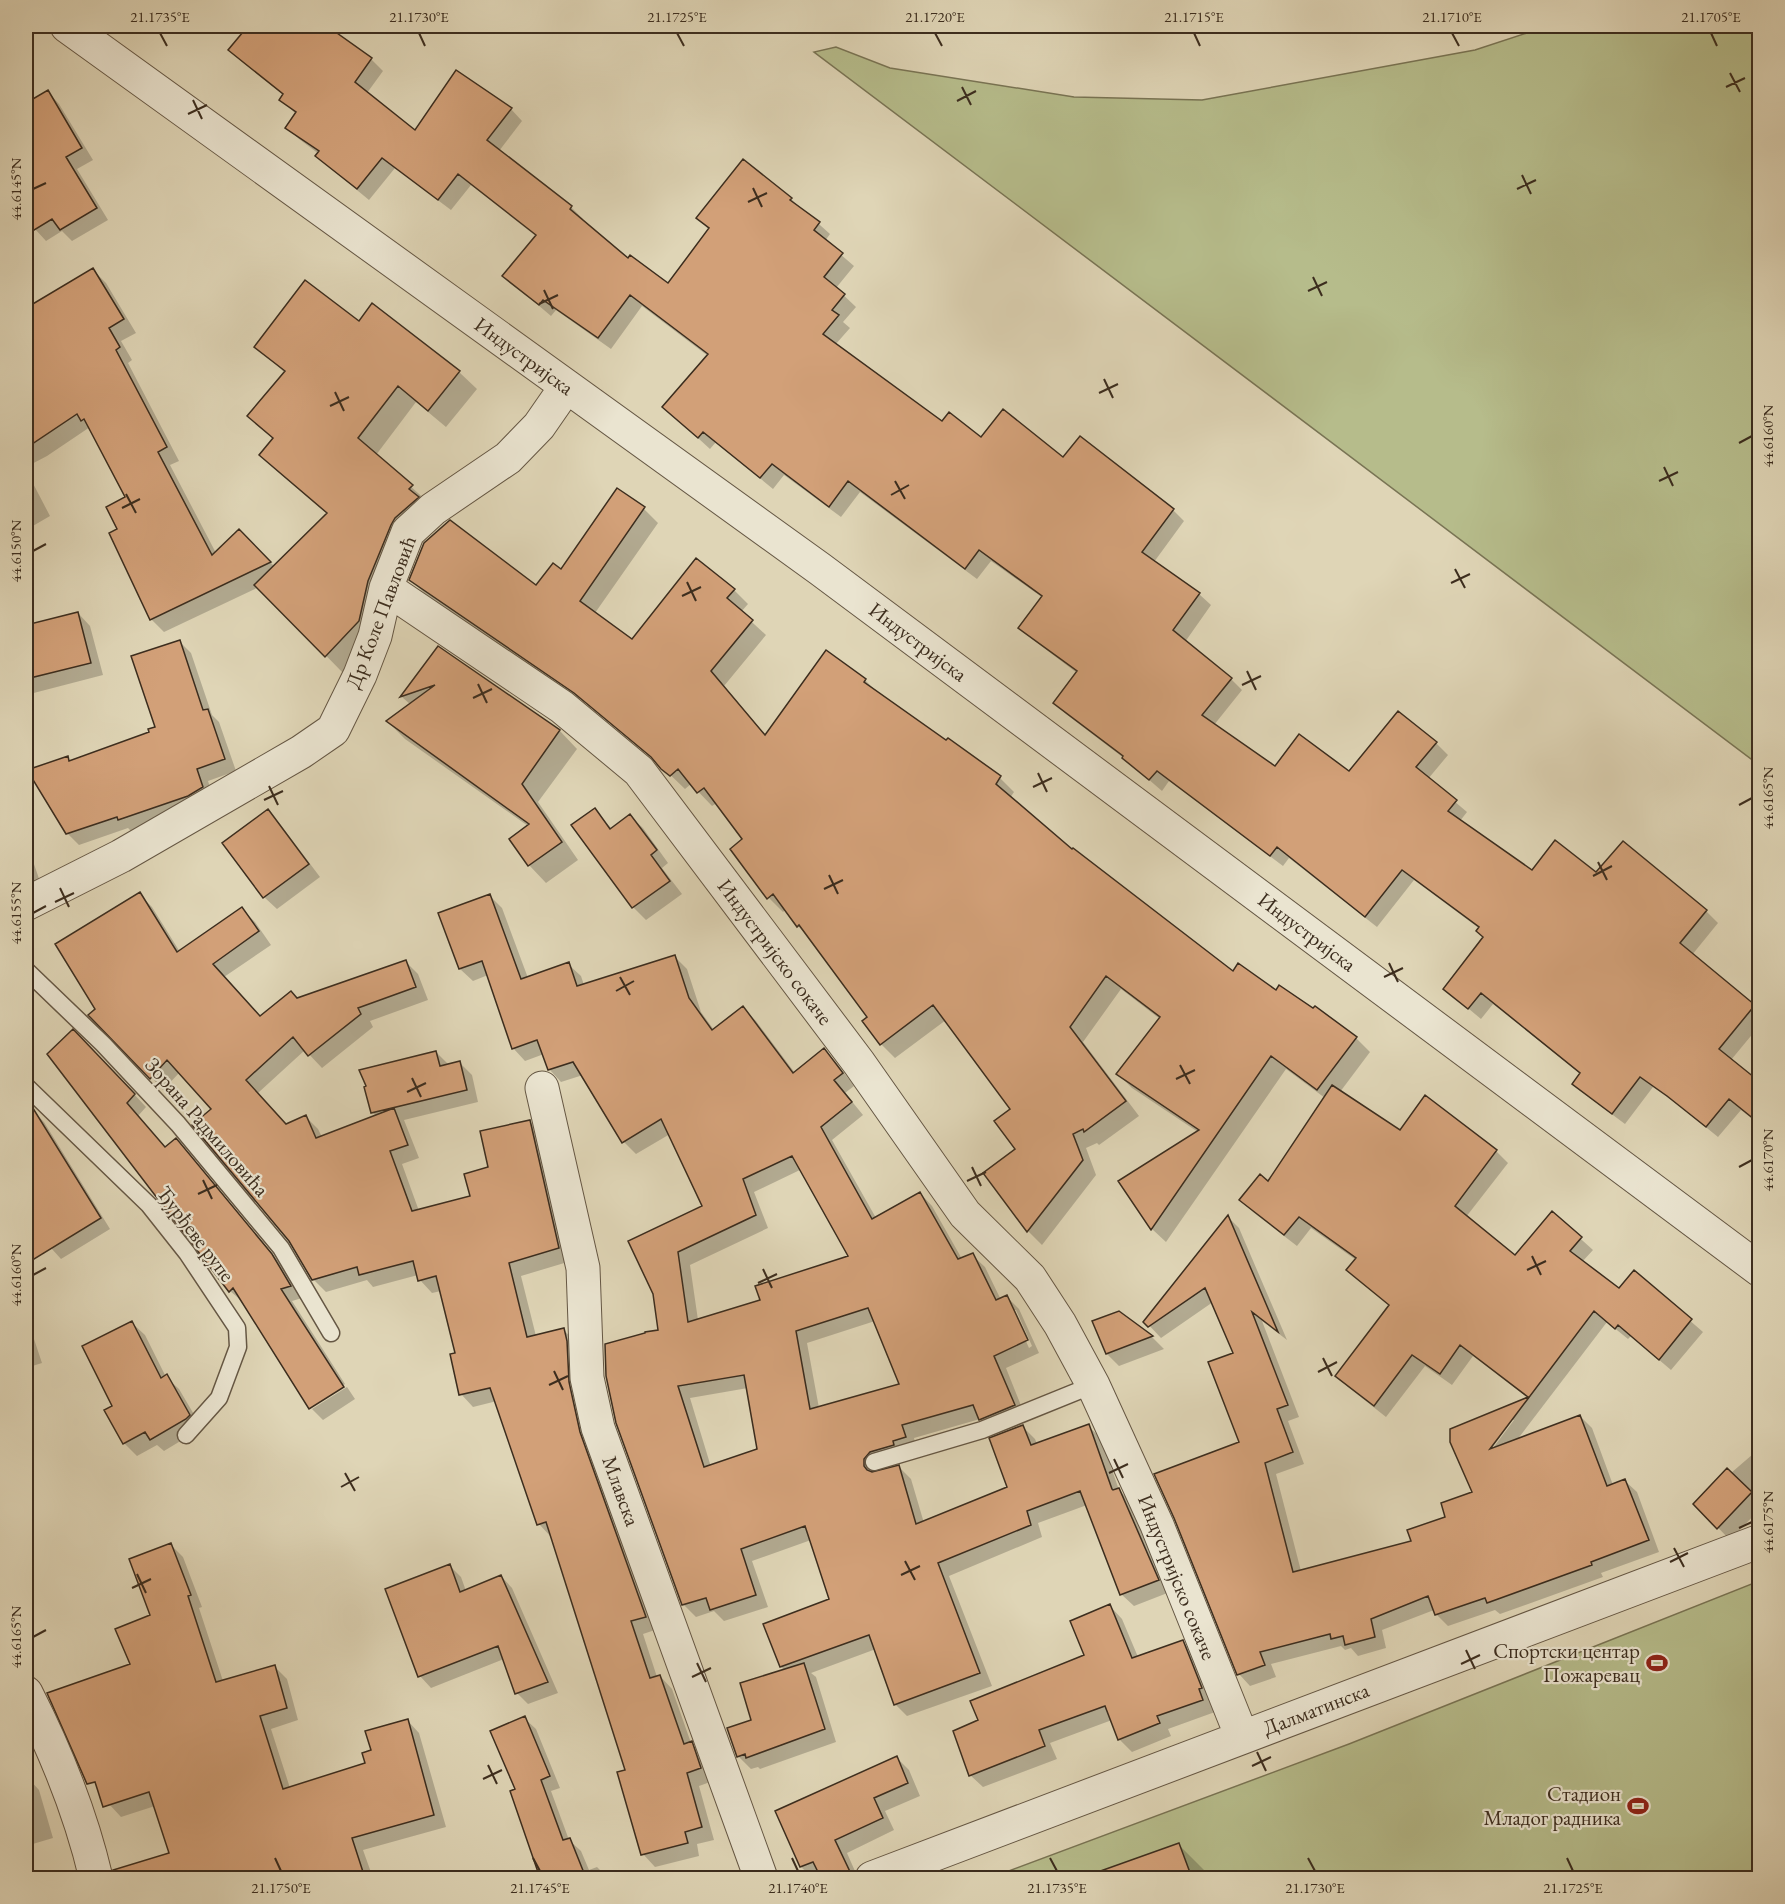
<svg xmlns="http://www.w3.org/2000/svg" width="1785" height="1904" viewBox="0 0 1785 1904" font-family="'EB Garamond',serif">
<rect width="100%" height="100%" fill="#dfd5b6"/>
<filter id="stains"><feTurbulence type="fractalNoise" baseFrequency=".00333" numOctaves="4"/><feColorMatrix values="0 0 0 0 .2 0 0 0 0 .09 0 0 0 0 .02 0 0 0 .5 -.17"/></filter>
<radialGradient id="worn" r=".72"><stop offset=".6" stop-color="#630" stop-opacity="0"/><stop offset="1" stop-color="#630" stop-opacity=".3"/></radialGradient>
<path fill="#b6bc8b" stroke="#797454" stroke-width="1.5" d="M 1548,26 L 1759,26 L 1759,765 L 814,52 L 836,47 L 890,68 L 1074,97 L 1202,100 L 1475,50 Z
M 1759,1581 L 1759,1878 L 990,1878 L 1349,1744 Z"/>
<path fill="#0003" fill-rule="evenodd" d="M 244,26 L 325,26 L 371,59 L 383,71 L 367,93 L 415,132 L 511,109 L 522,121 L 499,151 L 571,207 L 583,219 L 581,221 L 628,261 L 668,285 L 709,230 L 698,218 L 791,199 L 830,234 L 825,241 L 854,266 L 836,288 L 856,307 L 843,322 L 850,328 L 835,345 L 942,423 L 981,439 L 1064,459 L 1173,510 L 1184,521 L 1154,562 L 1199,594 L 1211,605 L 1185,642 L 1231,679 L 1242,690 L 1214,725 L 1275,768 L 1349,774 L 1399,713 L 1436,743 L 1448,755 L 1428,779 L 1467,812 L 1460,821 L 1533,872 L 1597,874 L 1706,911 L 1718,923 L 1692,955 L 1760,1012 L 1760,1025 L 1731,1060 L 1760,1084 L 1760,1125 L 1741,1110 L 1718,1137 L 1681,1107 L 1653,1087 L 1625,1124 L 1586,1095 L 1574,1083 L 1581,1074 L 1493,1004 L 1481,1019 L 1445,989 L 1485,938 L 1480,929 L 1414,880 L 1377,927 L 1289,858 L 1283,866 L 1169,781 L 1162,791 L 1125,759 L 1066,714 L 1055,703 L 1077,673 L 1032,639 L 1020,628 L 1043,598 L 991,561 L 977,579 L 860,492 L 841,517 L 784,475 L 773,489 L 716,442 L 710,449 L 664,407 L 708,356 L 642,306 L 611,349 L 556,310 L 551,316 L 504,276 L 537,237 L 471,185 L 451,210 L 395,168 L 369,200 L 329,167 L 317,156 L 319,154 L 299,139 L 287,128 L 296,114 L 281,100 L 284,95 L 242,62 L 230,50 L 248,28 Z
M 48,92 L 59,104 L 93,160 L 77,169 L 108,220 L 72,241 L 62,231 L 46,241 L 35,229 L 26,214 L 26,105 Z
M 93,270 L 106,283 L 136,333 L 121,341 L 132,360 L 128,363 L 179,461 L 170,465 L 216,553 L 239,531 L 275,567 L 328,514 L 278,472 L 261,455 L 274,440 L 249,416 L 286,374 L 256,346 L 359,323 L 459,372 L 477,389 L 446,427 L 416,402 L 376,455 L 429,503 L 343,673 L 259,587 L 164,632 L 151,619 L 119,529 L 127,498 L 90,427 L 47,456 L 26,467 L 26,310 Z
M 26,470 L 50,516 L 26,530 Z
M 644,509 L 658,523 L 595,613 L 632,641 L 734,590 L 748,604 L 741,612 L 766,635 L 724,686 L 766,736 L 865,680 L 880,695 L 946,742 L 948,740 L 1000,778 L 1014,792 L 1010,798 L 1072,851 L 1233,973 L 1276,992 L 1356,1038 L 1370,1052 L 1340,1092 L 1400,1132 L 1496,1151 L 1508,1163 L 1466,1217 L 1515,1257 L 1552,1213 L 1593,1250 L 1582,1262 L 1620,1290 L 1634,1272 L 1703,1332 L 1671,1370 L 1631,1336 L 1628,1339 L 1607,1322 L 1517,1440 L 1580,1416 L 1592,1428 L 1613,1485 L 1625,1481 L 1637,1492 L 1659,1552 L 1601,1573 L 1603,1577 L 1500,1614 L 1495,1610 L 1448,1626 L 1436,1614 L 1434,1610 L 1382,1630 L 1386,1648 L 1358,1656 L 1351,1648 L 1345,1650 L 1341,1646 L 1271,1664 L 1276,1677 L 1250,1686 L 1239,1674 L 1240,1443 L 1235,1353 L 1213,1302 L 1161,1338 L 1145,1321 L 1228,1217 L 1239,1228 L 1287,1340 L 1262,1321 L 1299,1417 L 1288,1421 L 1304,1464 L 1276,1474 L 1301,1571 L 1413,1542 L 1447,1518 L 1474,1493 L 1452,1430 L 1528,1398 L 1473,1356 L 1452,1385 L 1425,1366 L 1386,1417 L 1348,1387 L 1337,1376 L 1390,1306 L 1360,1281 L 1356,1260 L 1311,1228 L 1297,1246 L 1253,1212 L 1241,1200 L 1268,1183 L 1325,1098 L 1286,1069 L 1166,1242 L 1152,1229 L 1120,1181 L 1198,1132 L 1132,1088 L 1118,1074 L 1160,1019 L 1121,989 L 1083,1042 L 1139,1116 L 1099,1145 L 1097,1143 L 1086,1148 L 1096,1175 L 1042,1245 L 1028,1231 L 985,1174 L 1017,1150 L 1012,1110 L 946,1020 L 895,1058 L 881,1044 L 869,1017 L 811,938 L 798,926 L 786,909 L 783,912 L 769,898 L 732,849 L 745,840 L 717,803 L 712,806 L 691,784 L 685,789 L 658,763 L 590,706 L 425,594 L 411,580 L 537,587 L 561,572 ZM 1510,1420 L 1514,1420 L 1487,1456 L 1485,1454 Z
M 78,613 L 90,626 L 103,675 L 26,695 L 26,627 Z
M 180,642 L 191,653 L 212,715 L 219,722 L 236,771 L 208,781 L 214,799 L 200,807 L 131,831 L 128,828 L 79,845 L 67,833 L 67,758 L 71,762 L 151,733 L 156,728 Z
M 438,648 L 560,731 L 577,749 L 538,802 L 578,860 L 546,883 L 529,865 L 528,826 L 405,739 L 388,722 L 411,705 L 402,697 Z
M 595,810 L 612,829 L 630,816 L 643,828 L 668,863 L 662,868 L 682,894 L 646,920 L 633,907 L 573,825 Z
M 268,811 L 280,824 L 320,877 L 277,909 L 264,897 Z
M 26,841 L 45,896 L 26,910 Z
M 139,894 L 152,907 L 180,952 L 242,909 L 255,922 L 271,945 L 224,977 L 261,1017 L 298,1000 L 405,961 L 418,974 L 428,1000 L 370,1021 L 373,1027 L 322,1068 L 305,1050 L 258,1093 L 287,1125 L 306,1117 L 318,1129 L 322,1137 L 376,1116 L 372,1112 L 436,1052 L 449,1065 L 459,1062 L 472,1075 L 478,1102 L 404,1120 L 419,1158 L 402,1164 L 419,1211 L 472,1197 L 489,1168 L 529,1121 L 542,1134 L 571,1261 L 521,1276 L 536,1336 L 564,1330 L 576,1343 L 658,1629 L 643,1634 L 657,1677 L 660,1676 L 672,1689 L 691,1743 L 704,1756 L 713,1781 L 699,1786 L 714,1840 L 697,1844 L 699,1856 L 655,1867 L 643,1854 L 626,1771 L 552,1538 L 539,1524 L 497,1401 L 473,1407 L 461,1394 L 457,1354 L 441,1291 L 432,1293 L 420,1280 L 418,1275 L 373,1287 L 367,1280 L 326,1292 L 313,1279 L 213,1109 L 180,1072 L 163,1090 L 151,1077 Z
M 490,896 L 502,908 L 528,978 L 568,964 L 581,976 L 584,985 L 675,957 L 687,969 L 701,1012 L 714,1030 L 743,1008 L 756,1021 L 795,1073 L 824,1050 L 836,1062 L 854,1086 L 845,1093 L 863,1115 L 832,1140 L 876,1218 L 920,1193 L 932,1206 L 962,1259 L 972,1255 L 985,1267 L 1001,1300 L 1007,1297 L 1019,1309 L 1039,1353 L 1006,1368 L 1026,1418 L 993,1431 L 980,1419 L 914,1438 L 917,1449 L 883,1464 L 874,1473 L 899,1467 L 911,1479 L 924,1523 L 1008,1488 L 1023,1427 L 1035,1439 L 1037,1444 L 1088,1426 L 1101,1438 L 1119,1490 L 1131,1502 L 1170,1592 L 1134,1606 L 1121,1594 L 1087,1505 L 1038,1523 L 1042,1537 L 949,1576 L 992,1686 L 907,1716 L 895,1704 L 876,1649 L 811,1673 L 816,1677 L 836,1742 L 760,1769 L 758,1767 L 751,1769 L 738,1756 L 753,1721 L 785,1671 L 781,1667 L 765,1625 L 831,1599 L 811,1540 L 752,1561 L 768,1607 L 724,1621 L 714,1611 L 696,1617 L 683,1604 L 659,1331 L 654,1294 L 630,1242 L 704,1207 L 670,1134 L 636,1154 L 624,1142 L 583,1075 L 561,1082 L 549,1069 L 544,1054 L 525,1061 L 513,1048 L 488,975 L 473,981 L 460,969 ZM 802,1169 L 850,1257 L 762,1301 L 698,1320 L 690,1265 L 768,1228 L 754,1192 ZM 1012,1310 L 1016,1310 L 1032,1346 L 1029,1348 ZM 875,1321 L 901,1385 L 819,1408 L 807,1343 ZM 748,1388 L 759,1450 L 711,1467 L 690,1398 Z
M 66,1077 L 119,1078 L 146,1107 L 138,1116 L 166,1148 L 176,1140 L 188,1152 L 284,1268 L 302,1298 L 292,1301 L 345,1384 L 311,1406 L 311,1409 L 243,1302 L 230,1291 Z
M 34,1112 L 44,1122 L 110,1229 L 61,1259 L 51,1248 L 28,1210 L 26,1214 L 26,1121 Z
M 1119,1312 L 1152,1337 L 1164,1349 L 1119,1366 L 1107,1354 Z
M 26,1315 L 42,1363 L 26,1368 Z
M 132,1323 L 145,1335 L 166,1377 L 179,1389 L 202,1428 L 164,1451 L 157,1445 L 137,1456 L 124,1443 L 106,1411 L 114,1406 Z
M 347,1387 L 355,1399 L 323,1420 L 312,1409 Z
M 1760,1448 L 1760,1509 L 1730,1540 L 1695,1504 Z
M 171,1545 L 183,1557 L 202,1607 L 199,1608 L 223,1681 L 275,1667 L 287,1679 L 298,1720 L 271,1729 L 290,1788 L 367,1764 L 373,1751 L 407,1720 L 419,1733 L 446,1827 L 363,1850 L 373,1878 L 330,1878 L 329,1874 L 317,1878 L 143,1878 L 156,1875 L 170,1854 L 155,1806 L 121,1817 L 109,1804 L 132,1665 L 152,1616 Z
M 449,1565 L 461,1577 L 466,1591 L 501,1576 L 512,1588 L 558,1693 L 528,1704 L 517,1693 L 504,1659 L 431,1688 L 420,1676 L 386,1590 Z
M 1110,1606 L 1122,1619 L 1138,1657 L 1183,1642 L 1195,1655 L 1215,1712 L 1168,1729 L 1171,1736 L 1132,1752 L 1119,1739 L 1112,1720 L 1050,1743 L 1057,1759 L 983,1787 L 970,1775 L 980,1720 L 1086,1656 Z
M 524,1718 L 536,1729 L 560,1788 L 551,1791 L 569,1840 L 581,1851 L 589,1870 L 597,1867 L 608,1878 L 543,1878 L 512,1792 L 517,1790 Z
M 897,1758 L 909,1770 L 920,1796 L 885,1811 L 894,1830 L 847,1853 L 858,1878 L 823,1878 L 822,1876 L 813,1878 L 801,1867 L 777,1812 Z
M 27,1777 L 39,1790 L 53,1838 L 26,1846 Z
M 1179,1845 L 1204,1870 L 1207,1878 L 1085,1878 Z"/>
<path fill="#d2a078" stroke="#3c2d1e" stroke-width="1.5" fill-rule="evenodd" d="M 248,26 L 327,26 L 372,58 L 355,82 L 415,130 L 456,70 L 512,108 L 487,140 L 572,206 L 570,209 L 628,258 L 630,255 L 668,283 L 709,228 L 696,218 L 743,159 L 792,198 L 790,200 L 820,222 L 814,230 L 843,253 L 824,277 L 845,294 L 832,310 L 839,315 L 823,334 L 942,421 L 949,412 L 981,437 L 1003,409 L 1063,457 L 1080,436 L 1174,509 L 1142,552 L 1200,593 L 1173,630 L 1232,678 L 1202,715 L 1275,766 L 1299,734 L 1349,771 L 1398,711 L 1437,742 L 1416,767 L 1457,800 L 1448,811 L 1532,870 L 1555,840 L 1596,872 L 1623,841 L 1707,910 L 1680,943 L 1755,1005 L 1719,1049 L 1760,1082 L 1760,1124 L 1729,1099 L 1706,1127 L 1667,1096 L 1640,1077 L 1612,1114 L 1572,1084 L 1580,1073 L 1481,993 L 1468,1009 L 1443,989 L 1483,937 L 1476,931 L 1479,927 L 1402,870 L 1365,917 L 1277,847 L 1270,856 L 1157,771 L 1149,780 L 1122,758 L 1123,756 L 1053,703 L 1077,671 L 1018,628 L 1042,596 L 979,550 L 965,569 L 848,481 L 829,507 L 772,464 L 760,478 L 703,432 L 698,438 L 662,407 L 708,354 L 630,295 L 598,338 L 543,300 L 539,305 L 502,276 L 536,235 L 458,174 L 438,200 L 382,158 L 357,189 L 315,156 L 319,151 L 285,128 L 296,112 L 279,100 L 283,94 L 228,50 Z
M 48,90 L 82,148 L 66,157 L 97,208 L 60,230 L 52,219 L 26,235 L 26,103 Z
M 93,268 L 124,319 L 109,328 L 120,347 L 116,350 L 167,447 L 158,452 L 212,555 L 239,529 L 271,562 L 150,620 L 109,533 L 117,529 L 106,507 L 125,497 L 84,419 L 81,421 L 77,414 L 26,448 L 26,308 Z
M 305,280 L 359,321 L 372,303 L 460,371 L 428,411 L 398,386 L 358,438 L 413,485 L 409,489 L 419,497 L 395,518 L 391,525 L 368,581 L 359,621 L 325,657 L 254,585 L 327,513 L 259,455 L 273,438 L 247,416 L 285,371 L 254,347 Z
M 617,488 L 645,507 L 580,601 L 632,639 L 696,558 L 735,589 L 727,598 L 753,620 L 711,671 L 765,735 L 826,650 L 866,679 L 864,682 L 946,740 L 948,738 L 1001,776 L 996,784 L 1072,849 L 1073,848 L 1233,971 L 1238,963 L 1276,990 L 1279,985 L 1313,1008 L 1315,1006 L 1357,1037 L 1317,1090 L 1271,1056 L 1151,1230 L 1118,1181 L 1199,1130 L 1116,1074 L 1160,1017 L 1106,976 L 1070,1027 L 1126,1101 L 1084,1132 L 1083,1129 L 1073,1134 L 1083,1160 L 1027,1232 L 983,1173 L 1015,1149 L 994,1121 L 1010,1109 L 933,1005 L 880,1045 L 862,1021 L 867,1017 L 799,925 L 797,927 L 773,894 L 767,899 L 730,849 L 742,839 L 704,788 L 697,793 L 678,769 L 670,776 L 661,769 L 651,757 L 574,693 L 409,580 L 424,543 L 450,520 L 536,585 L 553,563 L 561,569 Z
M 78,612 L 91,663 L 30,678 L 26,659 L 26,625 Z
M 180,640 L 203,710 L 208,709 L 225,759 L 197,769 L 203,787 L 188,796 L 118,820 L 117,817 L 66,834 L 27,770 L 68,756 L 69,761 L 149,732 L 148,729 L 155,727 L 131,656 Z
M 438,646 L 560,730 L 522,784 L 562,842 L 528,866 L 509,839 L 529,824 L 386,721 L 435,685 L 400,697 Z
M 595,808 L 610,829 L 630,814 L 657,850 L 651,855 L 670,881 L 632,908 L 571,825 Z
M 268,809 L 309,864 L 263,898 L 222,843 Z
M 140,892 L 177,952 L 242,907 L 259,931 L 213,964 L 260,1016 L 291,991 L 297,998 L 406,960 L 416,987 L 358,1008 L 361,1014 L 308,1056 L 293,1037 L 246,1080 L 286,1124 L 306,1115 L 316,1138 L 394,1108 L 408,1145 L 390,1151 L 412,1211 L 470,1196 L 464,1174 L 488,1167 L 480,1131 L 530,1120 L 559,1248 L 509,1263 L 527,1337 L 564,1328 L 567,1341 L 569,1382 L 580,1432 L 646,1617 L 631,1621 L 650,1678 L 660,1675 L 684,1744 L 692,1741 L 701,1768 L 687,1773 L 702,1827 L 685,1832 L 688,1843 L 641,1855 L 617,1772 L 625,1770 L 546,1522 L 537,1525 L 490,1388 L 459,1395 L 450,1354 L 455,1353 L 436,1276 L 418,1281 L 413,1261 L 359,1275 L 357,1267 L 312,1280 L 289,1241 L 192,1125 L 211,1109 L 167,1060 L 150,1079 L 88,1015 L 95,1009 L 55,944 Z
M 490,894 L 521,979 L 569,962 L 577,986 L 675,955 L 689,998 L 712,1030 L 743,1006 L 793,1073 L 824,1048 L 843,1073 L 834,1080 L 852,1102 L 821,1127 L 872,1219 L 920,1192 L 958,1259 L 973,1253 L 996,1300 L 1007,1295 L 1028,1340 L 994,1356 L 1015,1405 L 979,1420 L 973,1405 L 902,1425 L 906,1437 L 893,1441 L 894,1445 L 870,1452 L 864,1459 L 864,1466 L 867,1470 L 872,1472 L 899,1465 L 916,1524 L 1007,1487 L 989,1438 L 1023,1425 L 1031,1445 L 1089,1424 L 1112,1489 L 1113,1490 L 1119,1488 L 1159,1580 L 1120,1595 L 1080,1491 L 1027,1511 L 1031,1525 L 938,1563 L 980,1673 L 894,1705 L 869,1635 L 780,1667 L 763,1624 L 829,1599 L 805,1526 L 741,1549 L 756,1595 L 710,1610 L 706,1598 L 682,1605 L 616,1423 L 606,1376 L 605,1344 L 645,1333 L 645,1332 L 658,1330 L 653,1294 L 628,1241 L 702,1206 L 661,1119 L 622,1143 L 573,1062 L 548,1070 L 537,1040 L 512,1049 L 482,961 L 459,969 L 438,913 ZM 792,1156 L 848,1256 L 755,1286 L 760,1300 L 688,1322 L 678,1252 L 756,1215 L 743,1179 ZM 868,1308 L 899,1384 L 810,1409 L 796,1331 ZM 744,1375 L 757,1449 L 704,1467 L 678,1386 Z
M 73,1029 L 135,1094 L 127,1103 L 165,1147 L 176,1138 L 272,1254 L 291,1286 L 281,1289 L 344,1387 L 309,1409 L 233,1288 L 229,1292 L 47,1054 Z
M 436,1051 L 440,1066 L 460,1061 L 467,1090 L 371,1113 L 364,1087 L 366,1086 L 359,1070 Z
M 1332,1085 L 1400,1130 L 1425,1095 L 1497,1150 L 1455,1206 L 1515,1255 L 1552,1211 L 1582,1237 L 1570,1251 L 1619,1288 L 1634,1270 L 1692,1319 L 1659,1360 L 1618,1325 L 1615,1329 L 1594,1311 L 1490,1449 L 1580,1415 L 1607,1486 L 1625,1479 L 1649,1540 L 1591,1562 L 1592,1565 L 1487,1603 L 1485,1598 L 1435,1615 L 1428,1596 L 1371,1619 L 1375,1637 L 1345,1645 L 1343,1636 L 1331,1639 L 1330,1634 L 1260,1652 L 1265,1665 L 1237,1675 L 1174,1518 L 1154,1474 L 1239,1442 L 1208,1362 L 1233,1353 L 1205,1288 L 1148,1327 L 1143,1322 L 1228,1215 L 1278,1332 L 1252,1312 L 1288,1405 L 1277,1409 L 1293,1452 L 1265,1463 L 1293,1572 L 1411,1541 L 1407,1530 L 1445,1517 L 1441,1503 L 1472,1492 L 1450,1442 L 1450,1429 L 1528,1397 L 1460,1345 L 1440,1374 L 1412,1355 L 1374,1406 L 1335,1376 L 1389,1305 L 1346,1270 L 1356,1258 L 1299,1217 L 1284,1235 L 1239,1200 L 1260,1174 L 1268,1181 Z
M 26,1100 L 31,1105 L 101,1218 L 26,1264 Z
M 1119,1311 L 1153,1336 L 1106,1354 L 1092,1321 Z
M 132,1321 L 161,1378 L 167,1374 L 190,1415 L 186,1419 L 150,1440 L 145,1432 L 123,1444 L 104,1410 L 112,1406 L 82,1346 Z
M 1727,1468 L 1752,1492 L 1717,1529 L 1693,1504 Z
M 171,1543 L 191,1595 L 188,1596 L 216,1682 L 275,1665 L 287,1708 L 260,1716 L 283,1789 L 365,1763 L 362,1753 L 371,1750 L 365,1731 L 408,1719 L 434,1815 L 352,1838 L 365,1878 L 114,1878 L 113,1870 L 169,1853 L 149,1792 L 103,1807 L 95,1782 L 87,1784 L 47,1693 L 130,1664 L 115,1629 L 150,1615 L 129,1559 Z
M 450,1564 L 460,1592 L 501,1575 L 548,1682 L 515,1694 L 498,1646 L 418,1677 L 385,1589 Z
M 1110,1604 L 1132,1658 L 1183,1640 L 1202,1688 L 1199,1689 L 1203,1700 L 1157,1716 L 1160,1723 L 1118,1740 L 1105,1706 L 1039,1730 L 1045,1746 L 969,1776 L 953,1731 L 978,1720 L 970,1701 L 1084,1655 L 1070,1621 Z
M 804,1663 L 825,1729 L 746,1758 L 745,1754 L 737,1757 L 727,1728 L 751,1720 L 740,1683 Z
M 525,1716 L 550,1776 L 541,1780 L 563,1840 L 570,1838 L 586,1878 L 540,1878 L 510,1791 L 515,1789 L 490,1731 Z
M 897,1756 L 908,1783 L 874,1798 L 883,1818 L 835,1840 L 853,1878 L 821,1878 L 813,1862 L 800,1867 L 775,1811 Z
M 1179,1843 L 1192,1878 L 1093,1878 L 1092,1874 Z"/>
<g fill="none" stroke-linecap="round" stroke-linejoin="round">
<defs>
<path id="service" d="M 26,970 L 103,1044 L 178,1124 L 281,1248 L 331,1333
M 26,1086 L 149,1205 L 187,1253 L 237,1328 L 238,1347 L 219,1398 L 186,1435
M 874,1462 L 982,1430 L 1093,1385"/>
<path id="minor" d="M 67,26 L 820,569 L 1760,1270
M 386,588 L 562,707 L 639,771 L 859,1063 L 965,1214 L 1030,1278 L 1060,1324 L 1093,1385 L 1157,1525 L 1242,1737
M 26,904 L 121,856 L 301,752 L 333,730 L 360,675 L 375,636 L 386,588 L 408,532 L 433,509 L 508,458 L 539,426 L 566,387
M 542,1088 L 583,1268 L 587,1378 L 598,1428 L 761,1878
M 26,1693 C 56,1752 81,1814 96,1878
M 872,1878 L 1760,1541"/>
</defs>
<use href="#service" stroke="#655744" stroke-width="19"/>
<use href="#minor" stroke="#655744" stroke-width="35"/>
<use href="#service" stroke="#eae4d0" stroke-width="16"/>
<use href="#minor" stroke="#eae4d0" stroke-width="33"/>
</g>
<path fill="none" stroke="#3c2d1e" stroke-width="2" d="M 160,33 L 167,46M 419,33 L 425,46M 677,33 L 684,46M 935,33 L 942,46M 1194,33 L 1200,46M 1452,33 L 1459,46M 1711,33 L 1717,46M 1730,73 L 1740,92M 962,87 L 971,105M 1726,87 L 1745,78M 193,100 L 202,119M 957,101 L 976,91M 188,114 L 207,105M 1522,175 L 1531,194M 753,188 L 762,207M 33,189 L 46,183M 1517,189 L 1536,180M 748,202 L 767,193M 1313,277 L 1322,296M 544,290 L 553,309M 1308,291 L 1327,282M 539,304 L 558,295M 1104,379 L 1113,398M 335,392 L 344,411M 1099,393 L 1118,384M 330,406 L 349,397M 1739,443 L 1752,436M 1664,467 L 1673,486M 895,481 L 905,499M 1659,481 L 1678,472M 126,494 L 136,513M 891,495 L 909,485M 122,508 L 140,499M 33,551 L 46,544M 1455,569 L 1465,588M 687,582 L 696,601M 1451,583 L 1470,574M 682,596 L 701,587M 1247,671 L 1256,690M 478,684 L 487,703M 1242,685 L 1261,676M 473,698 L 492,689M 1038,773 L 1047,792M 269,786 L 278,805M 1033,787 L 1052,778M 264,800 L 283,791M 1739,805 L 1752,798M 1598,862 L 1607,880M 829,875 L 838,894M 1593,876 L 1612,866M 60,888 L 69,907M 824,889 L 843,880M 55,902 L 74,893M 33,913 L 46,906M 1389,963 L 1398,982M 620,977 L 630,995M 1384,977 L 1403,968M 616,991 L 634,981M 1180,1065 L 1190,1084M 412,1078 L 421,1097M 1176,1079 L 1195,1070M 407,1092 L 426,1083M 972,1167 L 981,1186M 1739,1167 L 1752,1160M 203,1180 L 212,1199M 967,1181 L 986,1172M 198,1194 L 217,1185M 1532,1256 L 1541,1275M 763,1269 L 772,1288M 1527,1270 L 1546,1261M 33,1275 L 46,1268M 758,1283 L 777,1274M 1323,1358 L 1332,1376M 554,1371 L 563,1390M 1318,1372 L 1337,1362M 549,1385 L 568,1376M 1114,1459 L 1123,1478M 345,1473 L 355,1491M 1109,1473 L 1128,1464M 341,1487 L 359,1477M 1739,1528 L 1752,1522M 1674,1548 L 1684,1567M 905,1561 L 915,1580M 1670,1562 L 1688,1553M 137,1574 L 146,1593M 901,1575 L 920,1566M 132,1588 L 151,1579M 33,1637 L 46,1630M 1466,1650 L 1475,1669M 697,1663 L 706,1682M 1461,1664 L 1480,1655M 692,1677 L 711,1668M 1257,1752 L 1266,1771M 488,1765 L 497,1784M 1252,1766 L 1271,1757M 483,1779 L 502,1770M 275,1858 L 281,1871M 533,1858 L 540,1871M 792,1858 L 798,1871M 1050,1858 L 1057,1871M 1308,1858 L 1315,1871M 1567,1858 L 1573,1871"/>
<defs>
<symbol id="stadium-bare" viewBox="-9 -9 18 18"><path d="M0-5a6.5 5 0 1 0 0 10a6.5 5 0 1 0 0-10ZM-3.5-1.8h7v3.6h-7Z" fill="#8f2418" stroke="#eae4d0" stroke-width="2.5" paint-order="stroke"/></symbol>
</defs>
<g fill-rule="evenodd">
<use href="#stadium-bare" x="1642" y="1648" width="30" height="30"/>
<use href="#stadium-bare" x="1623" y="1791" width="30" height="30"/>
</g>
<g text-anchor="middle" stroke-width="4.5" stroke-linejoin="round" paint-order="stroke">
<g font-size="21" fill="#3c2d1e" stroke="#eae4d0">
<text transform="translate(524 356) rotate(36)" y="7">Индустријска</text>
<text transform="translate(381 612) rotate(-69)" y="7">Др Коле Павловић</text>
<text transform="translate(918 642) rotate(37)" y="7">Индустријска</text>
<text transform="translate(1307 932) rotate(37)" y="7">Индустријска</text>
<text transform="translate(775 952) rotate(53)" y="7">Индустријско сокаче</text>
<text transform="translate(207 1127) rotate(49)" y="7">Зорана Радмиловића</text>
<text transform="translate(196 1234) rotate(53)" y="7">Ђурђеве рупе</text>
<text transform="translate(621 1491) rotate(70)" y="7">Млавска</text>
<text transform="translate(1177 1577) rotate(68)" y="7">Индустријско сокаче</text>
<text transform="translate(1316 1709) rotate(-21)" y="7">Далматинска</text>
</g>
<g font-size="21" fill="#3c2d1e" stroke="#eae4d0" text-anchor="end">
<text x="1640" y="1658">Спортски центар<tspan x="1640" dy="24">Пожаревац</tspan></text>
<text x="1621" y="1801">Стадион<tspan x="1621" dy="24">Младог радника</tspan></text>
</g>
</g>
<rect width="1785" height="1904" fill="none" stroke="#dfd5b6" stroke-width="66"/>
<rect x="33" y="33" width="1719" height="1838" fill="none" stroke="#3c2d1e" stroke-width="2"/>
<g font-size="15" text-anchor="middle" fill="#3c2d1e">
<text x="160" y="22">21.1735°E</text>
<text x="419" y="22">21.1730°E</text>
<text x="677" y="22">21.1725°E</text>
<text x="935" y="22">21.1720°E</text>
<text x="1194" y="22">21.1715°E</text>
<text x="1452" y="22">21.1710°E</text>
<text x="1711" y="22">21.1705°E</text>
<text transform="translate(16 189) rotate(-90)" y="5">44.6145°N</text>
<text transform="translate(1768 436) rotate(-90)" y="5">44.6160°N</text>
<text transform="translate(16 551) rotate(-90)" y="5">44.6150°N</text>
<text transform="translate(1768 798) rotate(-90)" y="5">44.6165°N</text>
<text transform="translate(16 913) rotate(-90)" y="5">44.6155°N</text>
<text transform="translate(1768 1160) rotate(-90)" y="5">44.6170°N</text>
<text transform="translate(16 1275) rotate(-90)" y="5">44.6160°N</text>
<text transform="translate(1768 1522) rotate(-90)" y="5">44.6175°N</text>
<text transform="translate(16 1637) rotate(-90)" y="5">44.6165°N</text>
<text x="281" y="1893">21.1750°E</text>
<text x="540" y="1893">21.1745°E</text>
<text x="798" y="1893">21.1740°E</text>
<text x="1057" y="1893">21.1735°E</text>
<text x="1315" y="1893">21.1730°E</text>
<text x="1573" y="1893">21.1725°E</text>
</g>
<rect width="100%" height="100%" filter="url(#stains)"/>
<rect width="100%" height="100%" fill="url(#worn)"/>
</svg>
